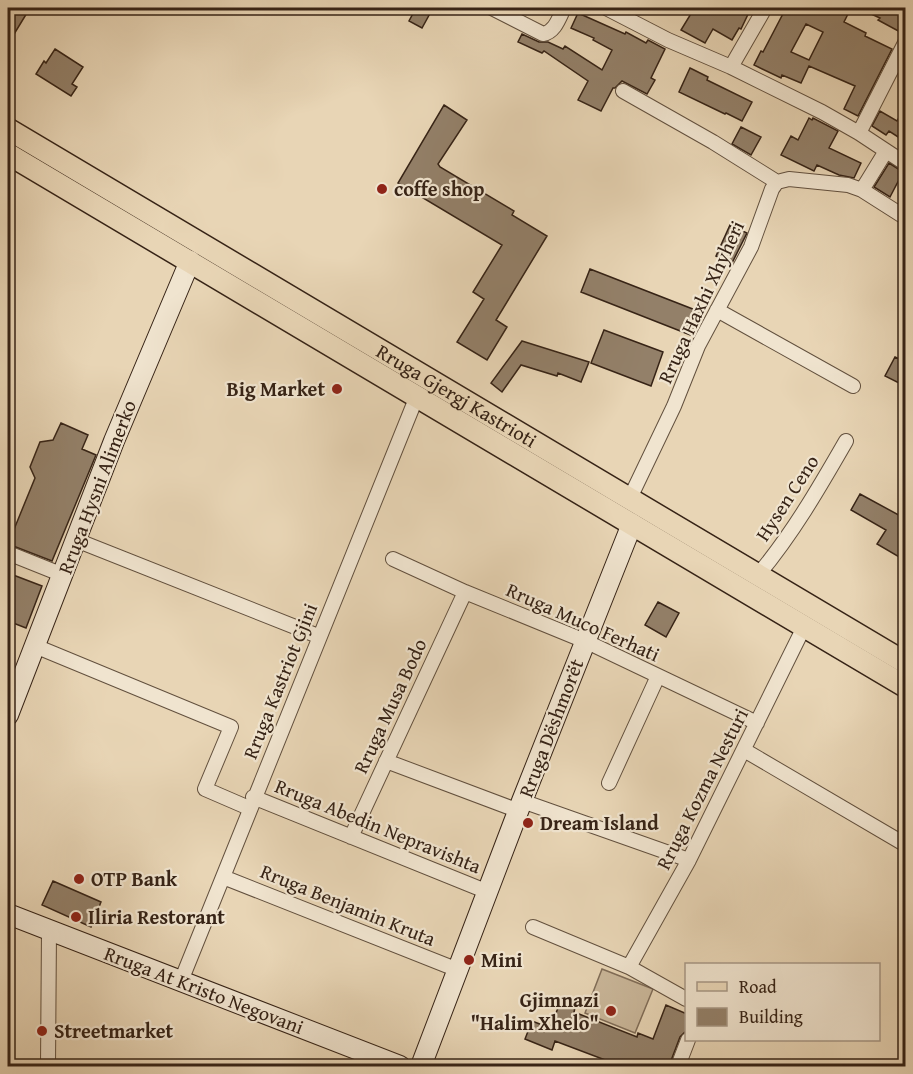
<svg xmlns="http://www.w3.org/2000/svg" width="913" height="1074" viewBox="0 0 913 1074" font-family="'Gentium Book Plus',serif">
<rect width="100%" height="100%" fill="#e8d5b5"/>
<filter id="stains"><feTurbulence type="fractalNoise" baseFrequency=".00333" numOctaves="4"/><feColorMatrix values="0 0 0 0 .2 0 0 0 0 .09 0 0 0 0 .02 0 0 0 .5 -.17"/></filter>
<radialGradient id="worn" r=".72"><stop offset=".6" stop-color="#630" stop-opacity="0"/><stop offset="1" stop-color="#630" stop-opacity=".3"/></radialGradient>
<path fill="#cab79a" stroke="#806d58" stroke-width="1.5" d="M 602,969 L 653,989 L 635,1033 L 585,1013 Z"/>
<path fill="#938069" stroke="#362316" stroke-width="1.5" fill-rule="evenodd" d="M 8,8 L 30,8 L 8,44 Z
M 416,8 L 433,8 L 422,28 L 409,21 Z
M 698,8 L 718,8 L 726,12 L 728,8 L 751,8 L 741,29 L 739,28 L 732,40 L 713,29 L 705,43 L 681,30 L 692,12 L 694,13 Z
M 786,8 L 851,8 L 844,22 L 866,33 L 865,36 L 892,49 L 858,116 L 844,109 L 855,86 L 809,66 L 801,83 L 782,75 L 781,78 L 754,65 L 761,51 L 763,52 ZM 806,24 L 823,32 L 809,60 L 791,52 Z
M 858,8 L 906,8 L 906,27 L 902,33 L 878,20 L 880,18 Z
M 578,13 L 625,34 L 626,32 L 646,43 L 648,40 L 665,49 L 651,78 L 655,80 L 647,94 L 622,81 L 615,88 L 613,88 L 601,111 L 578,100 L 588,81 L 544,51 L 542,53 L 518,42 L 522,34 L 539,42 L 548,42 L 563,49 L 565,46 L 602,70 L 612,50 L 593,40 L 594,38 L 571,28 Z
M 55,49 L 83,67 L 72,84 L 77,87 L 71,96 L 36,74 L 44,61 L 46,63 Z
M 690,68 L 708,77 L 707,80 L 752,102 L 742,121 L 726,113 L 725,114 L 679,92 Z
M 906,104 L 906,142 L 889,131 L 886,135 L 872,126 L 880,111 L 897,121 Z
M 444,105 L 467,120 L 438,164 L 440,167 L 514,211 L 512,215 L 547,236 L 496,320 L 507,327 L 487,360 L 457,342 L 484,299 L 473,292 L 502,245 L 398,183 Z
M 809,118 L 812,120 L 813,118 L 838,131 L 829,148 L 861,163 L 854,178 L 839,175 L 817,165 L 814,171 L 781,155 L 791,136 L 798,140 Z
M 741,127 L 761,137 L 751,155 L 732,144 Z
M 889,163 L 903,172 L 890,197 L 874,187 Z
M 730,225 L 747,233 L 732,263 L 716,256 Z
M 590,269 L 703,313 L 693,336 L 581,292 Z
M 604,330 L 663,352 L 651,386 L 591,363 Z
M 522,341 L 589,362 L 581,382 L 558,373 L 557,376 L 521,365 L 502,392 L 491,383 Z
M 895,357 L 906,362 L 906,374 L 901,384 L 885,376 Z
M 61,423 L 88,435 L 82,449 L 96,455 L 52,561 L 8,544 L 35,478 L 30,467 L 40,442 L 53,440 Z
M 860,494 L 906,519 L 906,561 L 877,544 L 886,530 L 851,510 Z
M 8,573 L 42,586 L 26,628 L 8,621 Z
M 658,602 L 679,613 L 666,637 L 645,625 Z
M 53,881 L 101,902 L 91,927 L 42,905 Z
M 560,1003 L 575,1008 L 574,1012 L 637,1037 L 638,1033 L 653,1039 L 666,1005 L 687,1014 L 687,1030 L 680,1037 L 669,1066 L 621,1066 L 555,1041 L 552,1050 L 525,1039 L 532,1021 L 550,1028 Z"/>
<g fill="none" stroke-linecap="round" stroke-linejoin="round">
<defs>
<path id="street" d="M 492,8 L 543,34 C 555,32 559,18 564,8
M 606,8 L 668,40 L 731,67 L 822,112 L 859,133 L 906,164
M 731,67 L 765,8
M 623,91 L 713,142 L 777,182
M 859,133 L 906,41
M 862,190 L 886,151
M 717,310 L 853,386
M 630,498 L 674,406 L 698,346 L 751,247 L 772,189 L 777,182 L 789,179 L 848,185 L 862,190 L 906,218
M 76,540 L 318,636
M 8,553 L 63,575
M 393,559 L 465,592 L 585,641 L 757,723
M 758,575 C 793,533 819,488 846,441
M 35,646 L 231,727 L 205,789 L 249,808
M 744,750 L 906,845
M 386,761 L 519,811
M 609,783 L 658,676
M 253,797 L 488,892
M 522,801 L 689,860
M 351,837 L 465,592
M 223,877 L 458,970
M 533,927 L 629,967 L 686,999
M 629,967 L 689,860 L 804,627
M 181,981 L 417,396
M 48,1066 L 49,930
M 678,1066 L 688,1040"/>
<path id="secondary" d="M 8,715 L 114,441 L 190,261
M 8,914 L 400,1066
M 421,1066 L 522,801 L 632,524"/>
<g id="primary">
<path id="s1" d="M 8,129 L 906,663"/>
<path d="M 8,154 L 906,687"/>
</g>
</defs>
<use href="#street" stroke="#62503e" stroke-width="16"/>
<use href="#secondary" stroke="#362316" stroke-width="22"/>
<use href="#primary" stroke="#362316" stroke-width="24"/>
<use href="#street" stroke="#f0e4cf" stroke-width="14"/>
<use href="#secondary" stroke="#f0e4cf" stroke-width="20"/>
<use href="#primary" stroke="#e8d5b5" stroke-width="21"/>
</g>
<g fill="#8f2418" stroke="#f0e4cf" stroke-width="2">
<circle cx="382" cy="189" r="6"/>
<circle cx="337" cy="389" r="6"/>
<circle cx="528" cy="823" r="6"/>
<circle cx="79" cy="879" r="6"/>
<circle cx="76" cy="917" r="6"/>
<circle cx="469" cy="960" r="6"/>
<circle cx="611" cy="1011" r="6"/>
<circle cx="42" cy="1031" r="6"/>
</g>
<g text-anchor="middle" stroke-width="4.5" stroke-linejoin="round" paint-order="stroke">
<g font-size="20" font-weight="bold" fill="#362316" stroke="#f0e4cf" text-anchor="start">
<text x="394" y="196">coffe shop</text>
<text x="325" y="396" text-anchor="end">Big Market</text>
<text x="540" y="830">Dream Island</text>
<text x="91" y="886">OTP Bank</text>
<text x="88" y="924">Iliria Restorant</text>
<text x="481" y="967">Mini</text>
<text x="599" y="1007" text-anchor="end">Gjimnazi<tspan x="599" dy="23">"Halim Xhelo"</tspan></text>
<text x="54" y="1038">Streetmarket</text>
</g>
<g font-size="20" fill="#362316" stroke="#f0e4cf">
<text transform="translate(701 302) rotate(-65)" y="7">Rruga Haxhi Xhyheri</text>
<text dy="7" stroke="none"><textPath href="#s1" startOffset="522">Rruga Gjergj Kastrioti</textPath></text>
<text transform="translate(97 487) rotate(-69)" y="7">Rruga Hysni Alimerko</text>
<text transform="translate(787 498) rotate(-57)" y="7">Hysen Ceno</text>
<text transform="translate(583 622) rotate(24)" y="7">Rruga Muco Ferhati</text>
<text transform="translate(280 681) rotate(-68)" y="7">Rruga Kastriot Gjini</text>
<text transform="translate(390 706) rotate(-65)" y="7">Rruga Musa Bodo</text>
<text transform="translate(551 728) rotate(-69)" y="7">Rruga Dëshmorët</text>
<text transform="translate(702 789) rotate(-63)" y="7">Rruga Kozma Nesturi</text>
<text transform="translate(378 826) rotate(22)" y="7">Rruga Abedin Nepravishta</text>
<text transform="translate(348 905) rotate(22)" y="7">Rruga Benjamin Kruta</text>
<text transform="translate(204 990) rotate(21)" y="7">Rruga At Kristo Negovani</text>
</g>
</g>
<rect width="913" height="1074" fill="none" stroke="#e8d5b5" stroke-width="30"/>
<rect x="9" y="9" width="895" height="1056" fill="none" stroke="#362316" stroke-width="3"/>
<rect x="15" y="15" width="883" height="1044" fill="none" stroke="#362316" stroke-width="1.5"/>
<rect x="685" y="963" width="195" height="78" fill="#f0e4cf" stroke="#a69785" stroke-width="1.5"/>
<rect x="697" y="982" width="30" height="9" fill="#e8d5b5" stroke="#a69785" stroke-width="1.5"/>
<text x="739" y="993" font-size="18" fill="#362316">Road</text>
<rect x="697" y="1008" width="30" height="18" fill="#938069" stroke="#a69785" stroke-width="1.5"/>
<text x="739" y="1023" font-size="18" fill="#362316">Building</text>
<rect width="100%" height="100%" filter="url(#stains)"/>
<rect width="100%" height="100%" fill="url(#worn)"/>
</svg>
